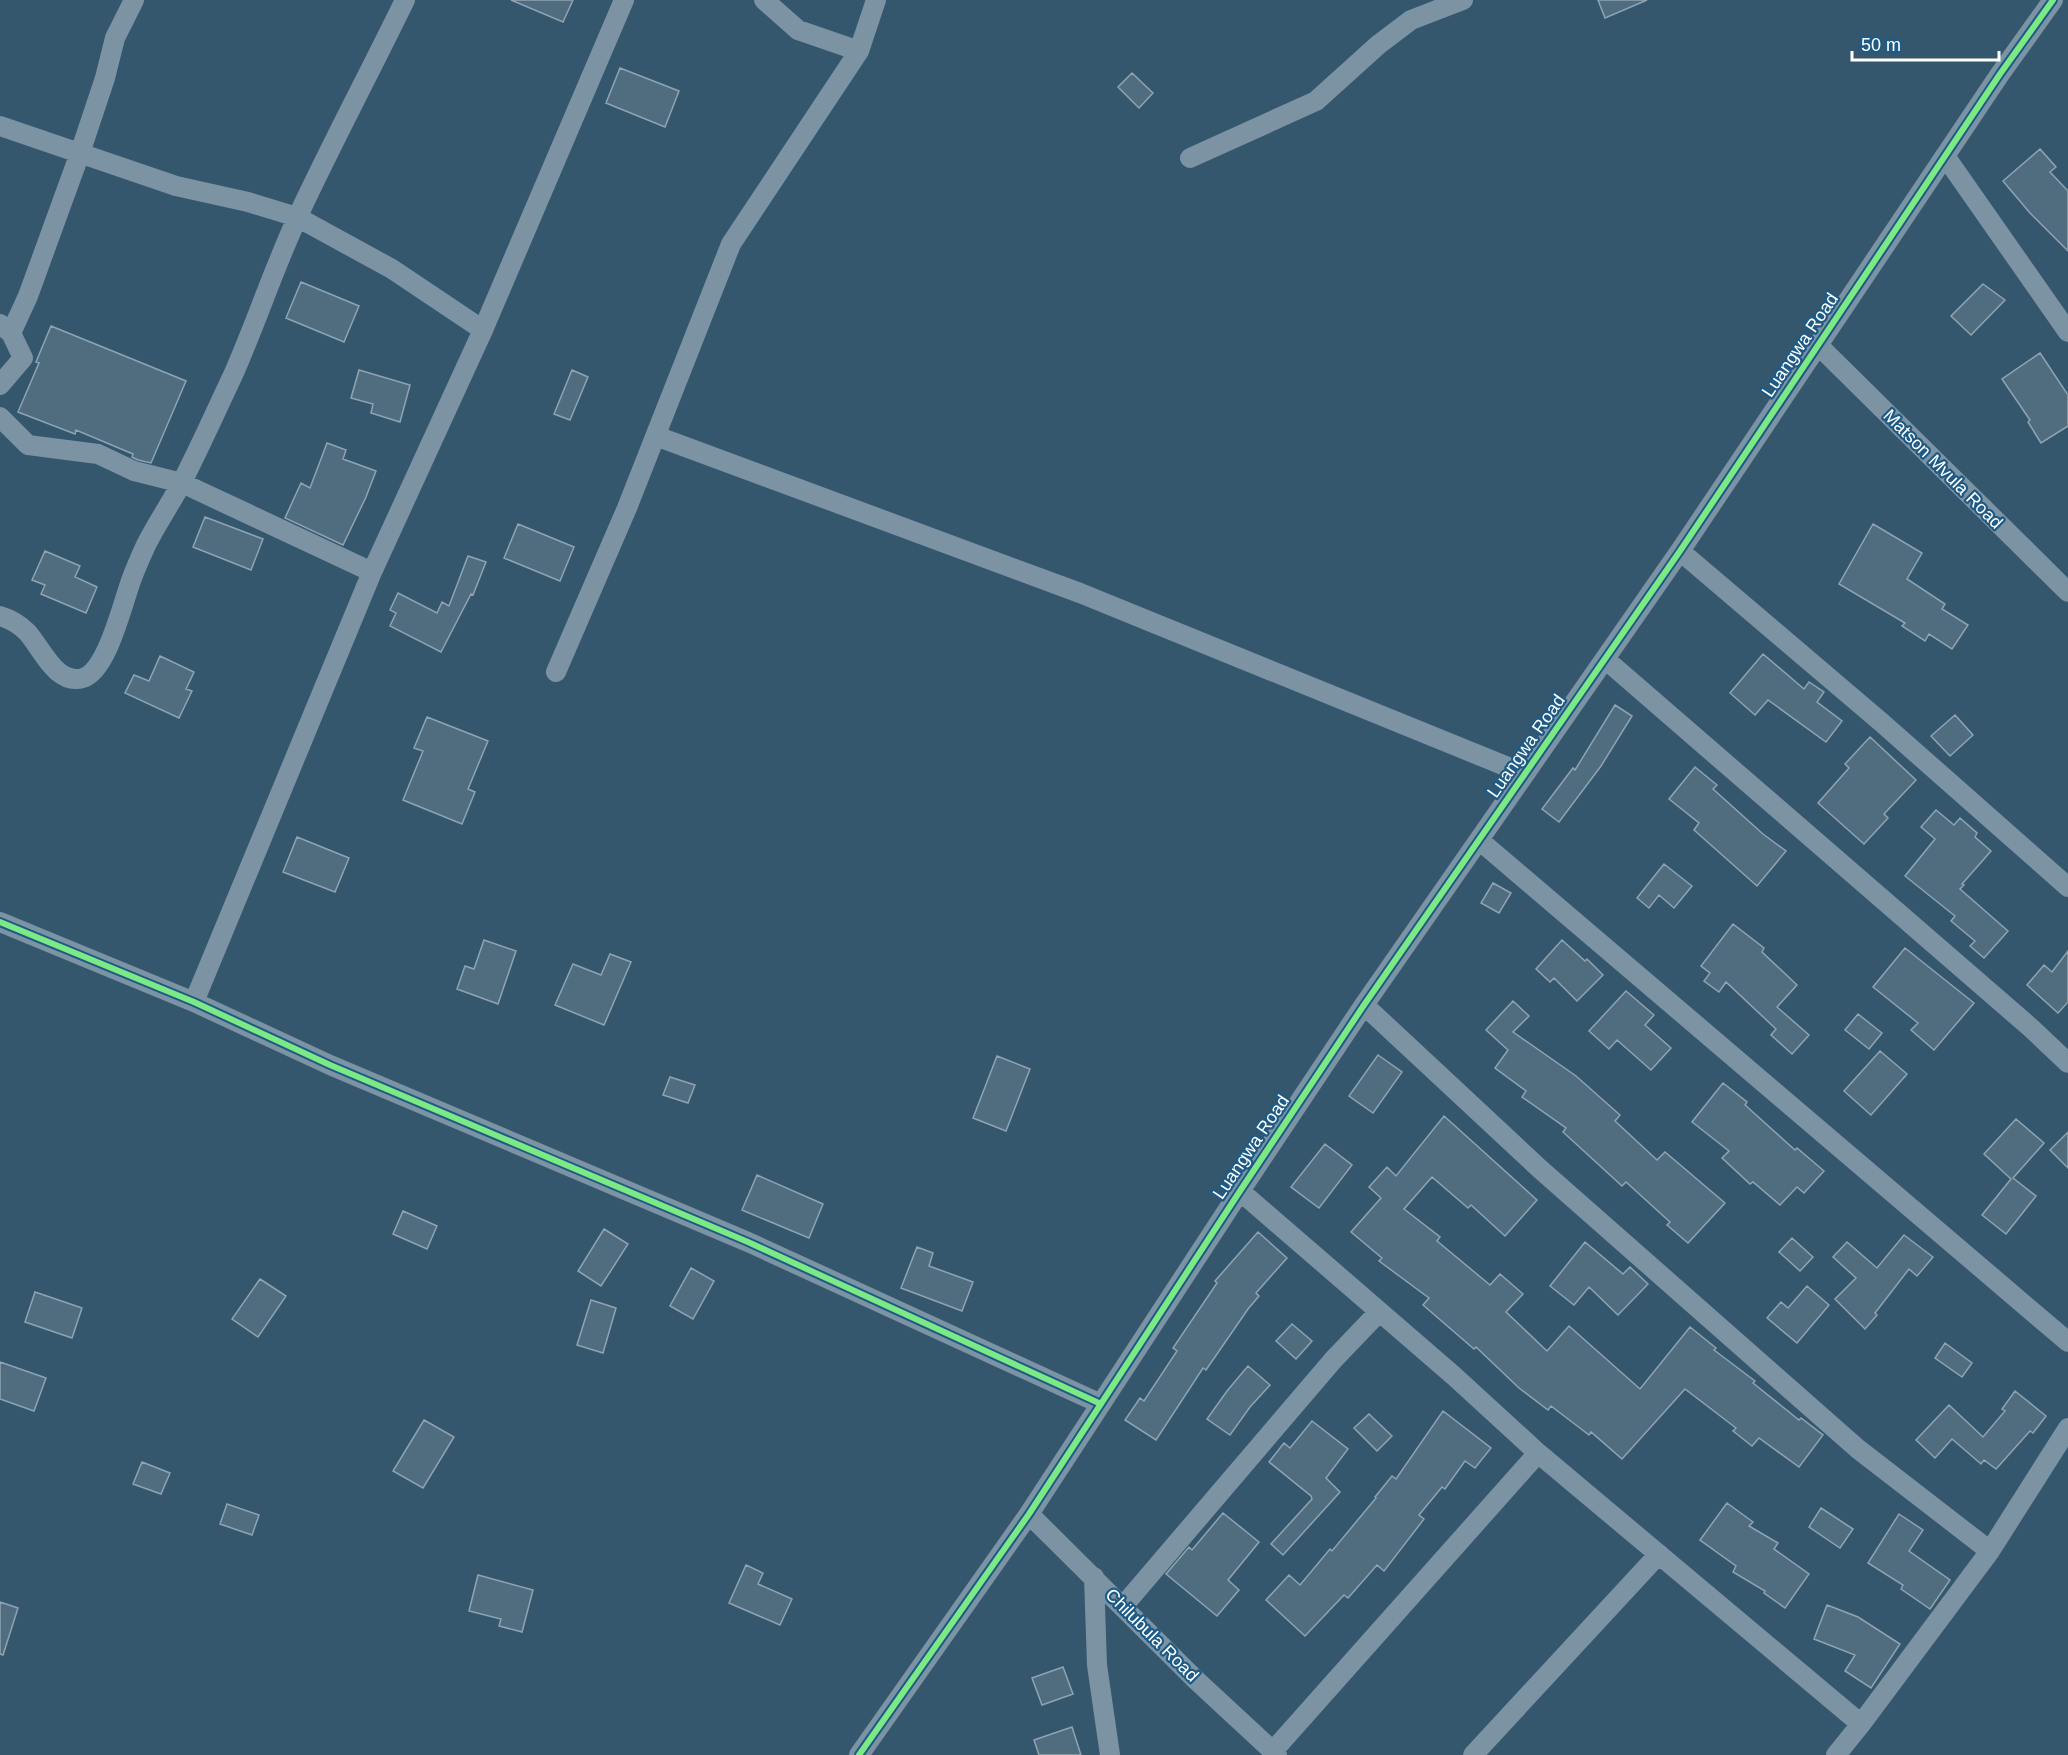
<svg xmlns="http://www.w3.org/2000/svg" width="2068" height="1755" viewBox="0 0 2068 1755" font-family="Helvetica,sans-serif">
<rect width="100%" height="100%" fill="#35576e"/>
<path fill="#506c7f" stroke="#8fa4b2" stroke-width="1.5" d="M 511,0 L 573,0 L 563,22 Z
M 1598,0 L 1647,0 L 1605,18 Z
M 620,68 L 679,91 L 665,127 L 606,103 Z
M 1132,73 L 1153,93 L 1139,108 L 1118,87 Z
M 2040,149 L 2056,167 L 2050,172 L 2068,191 L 2068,251 L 2030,213 L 2003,181 Z
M 301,282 L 359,306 L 344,342 L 286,318 Z
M 1983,284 L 2005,300 L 1971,335 L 1951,316 Z
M 51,326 L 186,381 L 151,463 L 138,460 L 132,457 L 133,454 L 76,430 L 75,434 L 18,412 L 39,363 L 36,362 Z
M 2040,353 L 2068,395 L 2068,426 L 2041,443 L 2028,422 L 2030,420 L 2002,379 Z
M 359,370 L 410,385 L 400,422 L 371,413 L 373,404 L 351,398 Z
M 572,370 L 588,377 L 570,420 L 554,414 Z
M 327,443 L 346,450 L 343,459 L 376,471 L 366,497 L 343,545 L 285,518 L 301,483 L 310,488 Z
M 205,517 L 263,539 L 251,570 L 193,547 Z
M 518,524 L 574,547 L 560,581 L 504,558 Z
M 1873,524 L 1922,553 L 1907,579 L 1945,604 L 1942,609 L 1968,625 L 1952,649 L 1929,634 L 1925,641 L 1902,626 L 1905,623 L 1839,584 Z
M 45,551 L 80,566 L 75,577 L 97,587 L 86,613 L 41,594 L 45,585 L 32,580 Z
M 468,556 L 486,562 L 473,595 L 471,594 L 441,652 L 390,626 L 396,613 L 390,610 L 398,593 L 437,613 L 442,602 L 449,606 Z
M 1763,654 L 1804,689 L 1809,682 L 1824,692 L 1817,702 L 1842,721 L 1826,742 L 1768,700 L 1755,715 L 1730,693 Z
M 160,656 L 194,672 L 186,689 L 192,691 L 179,718 L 125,693 L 134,675 L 149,681 Z
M 1615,705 L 1632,716 L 1601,766 L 1559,822 L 1542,809 L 1573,768 L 1575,770 Z
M 1955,715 L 1973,735 L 1950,756 L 1931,736 Z
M 427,717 L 488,741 L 468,789 L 475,792 L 462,824 L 403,800 L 423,751 L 414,748 Z
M 1870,737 L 1916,780 L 1884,814 L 1888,818 L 1864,844 L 1818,803 L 1849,768 L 1845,764 Z
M 1695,767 L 1717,785 L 1713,789 L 1763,834 L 1786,851 L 1757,886 L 1694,830 L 1699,823 L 1669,799 Z
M 1936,810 L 1954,825 L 1960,818 L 1977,833 L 1975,837 L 1991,851 L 1962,884 L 1964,885 L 1960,889 L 2008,931 L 1984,958 L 1970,946 L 1975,941 L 1951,921 L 1955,916 L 1905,876 L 1935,839 L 1921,827 Z
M 297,837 L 349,858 L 335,892 L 283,872 Z
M 1664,864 L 1692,886 L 1674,908 L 1659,895 L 1649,908 L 1637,898 Z
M 1493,883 L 1511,893 L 1499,913 L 1481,903 Z
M 1733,924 L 1764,948 L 1762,952 L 1797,985 L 1777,1007 L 1809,1035 L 1792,1054 L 1771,1035 L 1776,1029 L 1726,982 L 1719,992 L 1704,981 L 1710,973 L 1701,966 Z
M 484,940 L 516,951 L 498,1004 L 457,989 L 465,966 L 474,969 Z
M 1562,940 L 1585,961 L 1587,959 L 1603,975 L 1577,1001 L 1554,978 L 1550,982 L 1536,969 Z
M 1905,948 L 1974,1003 L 1934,1050 L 1911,1030 L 1918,1023 L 1873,987 Z
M 2068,951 L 2068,1002 L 2058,1013 L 2027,985 L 2044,965 L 2052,972 Z
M 610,954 L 631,962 L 604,1025 L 555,1005 L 573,964 L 601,975 Z
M 1626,991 L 1654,1015 L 1645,1025 L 1671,1048 L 1651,1070 L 1617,1040 L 1609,1049 L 1589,1031 Z
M 1513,1001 L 1529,1016 L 1513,1032 L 1576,1076 L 1620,1115 L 1615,1121 L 1657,1160 L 1665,1152 L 1725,1203 L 1688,1243 L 1667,1225 L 1670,1222 L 1626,1182 L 1622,1186 L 1563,1132 L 1566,1128 L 1522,1097 L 1526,1091 L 1495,1068 L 1508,1050 L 1486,1030 Z
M 1858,1014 L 1882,1033 L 1869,1049 L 1845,1030 Z
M 1880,1051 L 1907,1074 L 1871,1115 L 1844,1091 Z
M 1378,1055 L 1402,1072 L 1373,1113 L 1349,1096 Z
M 997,1056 L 1030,1069 L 1006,1131 L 973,1118 Z
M 670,1077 L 695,1085 L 688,1103 L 663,1095 Z
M 1723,1083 L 1747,1102 L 1745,1105 L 1795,1150 L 1797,1148 L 1824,1171 L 1804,1193 L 1797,1187 L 1780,1205 L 1753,1182 L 1750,1184 L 1722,1158 L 1729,1151 L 1692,1122 Z
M 1444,1116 L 1537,1200 L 1505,1236 L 1471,1205 L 1468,1208 L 1432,1177 L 1404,1209 L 1440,1237 L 1437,1241 L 1490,1285 L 1500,1274 L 1523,1294 L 1506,1312 L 1547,1351 L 1569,1326 L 1640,1389 L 1690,1327 L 1716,1348 L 1714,1350 L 1755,1381 L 1753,1383 L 1799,1420 L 1801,1418 L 1823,1435 L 1799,1467 L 1759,1438 L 1752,1446 L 1733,1431 L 1736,1428 L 1685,1389 L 1622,1459 L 1591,1432 L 1589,1435 L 1551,1406 L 1548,1410 L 1519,1388 L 1476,1347 L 1474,1349 L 1423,1305 L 1429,1298 L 1379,1261 L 1382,1258 L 1351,1232 L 1381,1198 L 1369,1187 L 1387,1167 L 1396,1176 Z
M 2016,1119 L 2044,1143 L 2013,1178 L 2036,1196 L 2006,1234 L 1982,1215 L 2011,1179 L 1984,1154 Z
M 2068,1132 L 2068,1168 L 2050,1150 Z
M 1325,1144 L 1352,1165 L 1319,1208 L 1291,1187 Z
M 757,1175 L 823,1204 L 809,1238 L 742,1210 Z
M 403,1211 L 437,1226 L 427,1249 L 393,1234 Z
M 604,1229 L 628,1244 L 601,1286 L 578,1271 Z
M 1258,1232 L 1287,1258 L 1256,1293 L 1259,1296 L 1248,1309 L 1206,1370 L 1203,1368 L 1156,1440 L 1125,1420 L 1140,1398 L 1144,1401 L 1177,1351 L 1173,1348 L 1217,1283 L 1215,1281 Z
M 1904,1235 L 1933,1257 L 1917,1276 L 1909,1269 L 1875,1313 L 1877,1315 L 1865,1329 L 1835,1299 L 1856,1278 L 1833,1257 L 1847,1242 L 1877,1268 Z
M 1792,1238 L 1813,1257 L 1800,1271 L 1779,1252 Z
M 1585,1242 L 1623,1274 L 1630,1267 L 1648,1284 L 1618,1315 L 1589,1287 L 1574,1305 L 1550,1286 Z
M 917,1247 L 933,1253 L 929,1266 L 973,1282 L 962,1311 L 901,1288 Z
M 691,1268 L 714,1281 L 693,1319 L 670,1306 Z
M 260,1279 L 286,1296 L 258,1337 L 232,1319 Z
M 1807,1286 L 1829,1305 L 1797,1343 L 1767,1318 L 1781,1302 L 1788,1308 Z
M 35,1292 L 82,1308 L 72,1338 L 25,1322 Z
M 591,1300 L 616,1308 L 603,1353 L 577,1345 Z
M 1292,1324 L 1312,1341 L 1296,1359 L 1276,1341 Z
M 1945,1343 L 1972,1363 L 1962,1377 L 1935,1358 Z
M 0,1362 L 46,1378 L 34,1411 L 0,1399 Z
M 1248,1366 L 1270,1385 L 1250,1407 L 1230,1435 L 1207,1419 L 1227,1391 Z
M 2015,1391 L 2046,1416 L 2033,1433 L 2030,1431 L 1996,1469 L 1984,1460 L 1981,1464 L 1952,1439 L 1935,1458 L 1916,1440 L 1949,1405 L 1983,1437 L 2005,1411 L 2002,1409 Z
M 1443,1411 L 1491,1448 L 1475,1468 L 1465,1461 L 1445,1489 L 1442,1487 L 1419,1515 L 1424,1519 L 1384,1571 L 1377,1565 L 1348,1598 L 1344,1595 L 1305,1636 L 1266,1600 L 1289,1575 L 1300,1585 L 1330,1549 L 1332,1551 L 1376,1498 L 1375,1497 L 1392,1476 L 1396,1479 Z
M 1369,1414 L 1392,1436 L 1377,1451 L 1354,1428 Z
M 424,1420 L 454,1437 L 423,1488 L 393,1471 Z
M 1312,1421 L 1348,1449 L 1326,1478 L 1340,1492 L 1283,1555 L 1271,1544 L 1312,1499 L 1311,1496 L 1269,1462 L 1284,1443 L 1290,1448 Z
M 142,1462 L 170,1473 L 161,1494 L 133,1484 Z
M 1727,1503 L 1753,1522 L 1749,1526 L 1778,1543 L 1774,1549 L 1809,1574 L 1785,1608 L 1764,1593 L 1765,1591 L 1733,1572 L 1736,1566 L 1700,1540 Z
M 227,1504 L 259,1515 L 252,1535 L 220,1524 Z
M 1821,1508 L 1853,1529 L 1840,1548 L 1809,1527 Z
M 1223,1513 L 1259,1542 L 1228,1580 L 1239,1590 L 1217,1616 L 1166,1574 L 1189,1547 L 1192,1550 Z
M 1899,1514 L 1923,1530 L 1909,1551 L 1950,1580 L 1930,1609 L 1901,1589 L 1903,1585 L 1868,1563 Z
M 746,1565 L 763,1573 L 758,1584 L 792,1599 L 780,1625 L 729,1603 Z
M 478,1575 L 533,1590 L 522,1632 L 499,1626 L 501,1619 L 469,1611 Z
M 0,1602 L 18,1608 L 3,1655 L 0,1654 Z
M 1827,1605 L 1858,1617 L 1900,1644 L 1871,1688 L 1845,1671 L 1855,1655 L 1814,1639 Z
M 1063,1667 L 1073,1694 L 1042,1705 L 1032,1678 Z
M 1072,1727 L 1081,1755 L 1039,1755 L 1034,1740 Z"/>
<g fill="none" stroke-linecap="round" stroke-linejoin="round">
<path stroke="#7c93a4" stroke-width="20" d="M 764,0 L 798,30 L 859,51
M 0,126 L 176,186 L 248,202 L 297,217 L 392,269 L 483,330
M 1945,156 L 2068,332
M 1190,158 L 1316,101 L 1378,45 L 1411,20 L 1463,0
M 0,324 L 11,333 L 23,358 L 0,385
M 11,333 L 28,296 L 80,153 L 105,78 L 115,38 L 134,0
M 1818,345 L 2068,592
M 0,417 L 28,445 L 98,454 L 134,471 L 182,483 L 372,572
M 656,436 L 1080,593 L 1525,774
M 1680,551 L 1881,722 L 2068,887
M 0,616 C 10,619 19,624 27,632 C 41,647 56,686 83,678 C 108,670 123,601 132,578 C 136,567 141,556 146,545 C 157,523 171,503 182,482 C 200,447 216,411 233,375 C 256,323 274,268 298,216 C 332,143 370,72 405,0
M 1605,659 L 2031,1028 L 2068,1063
M 556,672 L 627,508 L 731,244 L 859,51 L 876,0
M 1479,840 L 2068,1342
M 0,922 L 194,1002 L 330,1065 L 748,1242 L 1101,1404
M 194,1002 L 372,572 L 483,330 L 624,0
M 1364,1005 L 1540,1169 L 1858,1449 L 1990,1551
M 1240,1191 L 1454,1376 L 1538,1453 L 1861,1724
M 1029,1514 L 1196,1680 L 1277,1755
M 1094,1577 L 1097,1665 L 1110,1755
M 1124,1605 L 1334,1359 L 1379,1312
M 1273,1751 L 1538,1453
M 859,1755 L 1029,1514 L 1240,1191 L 1364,1005 L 1680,551 L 2000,74 L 2053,0
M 1473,1755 L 1659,1554
M 1836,1755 L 1861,1724 L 1990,1551 L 2068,1428"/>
<defs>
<path id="cycleway" d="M 0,922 L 194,1002 L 330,1065 L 748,1242 L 1101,1404
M 859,1755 L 1029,1514 L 1240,1191 L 1364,1005 L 1680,551 L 2000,74 L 2053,0"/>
</defs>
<use href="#cycleway" stroke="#1d5b86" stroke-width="10"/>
<use href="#cycleway" stroke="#7ce984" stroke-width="6"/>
</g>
<g text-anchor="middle" stroke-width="4.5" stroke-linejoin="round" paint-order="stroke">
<g font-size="18" fill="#fff" stroke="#1d5b86">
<text transform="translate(1800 345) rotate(-56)" y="6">Luangwa Road</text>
<text transform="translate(1943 469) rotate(45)" y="6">Matson Mvula Road</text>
<text transform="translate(1526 746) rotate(-55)" y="6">Luangwa Road</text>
<text transform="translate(1251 1147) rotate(-56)" y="6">Luangwa Road</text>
<text transform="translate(1152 1635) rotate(45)" y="6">Chilubula Road</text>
</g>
</g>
<path d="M1852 51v9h147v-9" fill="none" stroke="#ffffff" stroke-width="3"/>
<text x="1861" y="51" font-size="18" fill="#ffffff" stroke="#1d5b86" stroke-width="4.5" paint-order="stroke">50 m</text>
</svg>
